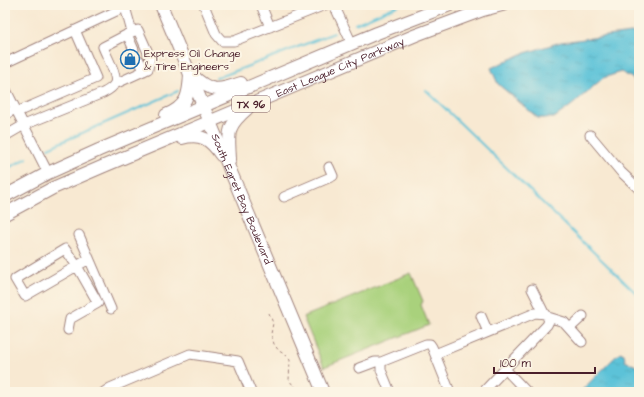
<svg xmlns="http://www.w3.org/2000/svg" width="644" height="397" viewBox="0 0 644 397" font-family="'Architects Daughter',sans-serif">
<defs>
<pattern id="water-ripples" width="26" height="14" patternUnits="userSpaceOnUse"><rect width="26" height="14" fill="#5bc2d8"/><path d="M2 4q2-2 4 0t4 0M15 11q2-2 4 0t4 0" fill="none" stroke="#51a6ba"/></pattern>
</defs>
<rect width="100%" height="100%" fill="#fcf5e5"/>
<filter id="ink" filterUnits="userSpaceOnUse"><feTurbulence type="fractalNoise" baseFrequency=".025" numOctaves="2"/><feDisplacementMap in="SourceGraphic" scale="8" xChannelSelector="R" yChannelSelector="G"/><feConvolveMatrix kernelMatrix="1 2 1 2 8 2 1 2 1" color-interpolation-filters="sRGB"/></filter>
<filter id="wash" filterUnits="userSpaceOnUse"><feTurbulence type="fractalNoise" baseFrequency=".012" numOctaves="4" result="noise"/><feDisplacementMap in="SourceGraphic" scale="16" xChannelSelector="R" yChannelSelector="G"/><feGaussianBlur stdDeviation="0.9" result="paint"/><feColorMatrix in="noise" values="0 0 0 0 0 0 0 0 0 0 0 0 0 0 0 0 0 1.4 0 .05"/><feComposite in="paint" operator="in"/></filter>
<g filter="url(#wash)">
<rect width="100%" height="100%" fill="#f8e9d2"/>
<path fill="#a9d17c" stroke="#7a7854" d="M 411,273 L 423,301 L 421,305 L 429,325 L 324,367 L 303,317 Z"/>
<path fill="url(#water-ripples)" stroke="#527082" d="M 639,32 L 639,88 L 632,78 L 621,72 L 603,78 L 572,105 L 554,118 L 538,118 L 498,84 L 491,68 L 522,54 L 561,42 Z
M 620,352 L 624,354 L 625,361 L 636,366 L 639,370 L 639,392 L 580,392 Z"/>
<g fill="none" stroke-linecap="round" stroke-linejoin="round">
<path stroke="#5bc2d8" stroke-width="2" d="M 355,24 L 399,5
M 216,77 L 225,75 L 334,33
M 426,90 L 639,296
M 48,148 L 178,91
M 5,170 L 27,158"/>
</g>
</g>
<g filter="url(#ink)">
<g fill="none" stroke-linecap="round" stroke-linejoin="round">
<defs>
<path id="minor" d="M 204,5 L 216,34 L 222,41 L 234,41 L 325,5
M 261,5 L 270,27
M 334,5 L 352,44
M 127,34 L 134,50
M 139,60 L 144,71
M 5,63 L 125,7 L 125,5
M 115,84 L 148,69 L 150,57 L 138,30 L 132,32
M 5,88 L 48,173
M 17,112 L 96,78 L 75,30
M 5,115 L 15,109
M 590,135 L 621,172 L 639,189
M 5,136 L 24,125 L 103,93 C 107,91 113,88 115,83 C 118,76 106,55 103,47 L 132,32 L 125,7
M 284,197 L 333,176 L 329,167
M 79,235 L 111,309
M 532,289 L 544,313
M 481,316 L 488,332
M 548,317 L 564,322 L 582,342
M 570,328 L 583,316
M 68,330 L 70,319 L 98,303 L 77,266 L 65,249 L 15,279 L 25,296 L 89,259
M 435,354 L 535,313 L 546,314 L 549,321 L 547,325 L 483,392
M 359,368 L 375,362 L 381,362
M 505,369 L 527,392
M 104,392 L 110,388 L 190,354 L 238,361 L 251,392
M 390,392 L 381,370 L 381,362 L 426,344 L 430,344 L 432,347 L 450,392"/>
<g id="major">
<path id="s1" d="M 161,5 L 323,392"/>
<path d="M 192,75 C 211,93 218,91 241,83"/>
<path d="M 166,115 C 187,106 189,96 190,74"/>
<path d="M 182,138 C 201,133 210,139 221,155"/>
<path d="M 230,160 C 229,133 225,128 247,109"/>
<path d="M 5,196 L 48,173 L 99,150 L 377,33 L 450,5"/>
<path id="s2" d="M 5,214 L 53,188 L 104,166 L 416,35 L 483,10 L 502,5"/>
</g>
</defs>
<use href="#minor" stroke="#a1847e" stroke-width="11"/>
<use href="#major" stroke="#a1847e" stroke-width="14"/>
<path stroke="#a1847e" stroke-width="1" stroke-dasharray="3 3" stroke-linecap="butt" d="M 269,313 L 273,323 L 271,334 L 274,344 L 279,351 L 286,355 L 290,360 L 289,380 L 293,385 L 301,392"/>
<use href="#minor" stroke="#fff" stroke-width="9"/>
<use href="#major" stroke="#fff" stroke-width="12"/>
</g>
</g>
<defs>
<symbol id="shop-ring" viewBox="-11 -11 22 22"><circle r="9.5" fill="#fcf5e5" stroke="#1f6fb2" stroke-width="1.5"/><path d="M-5-2.5h2.3a2.7 3.5 0 0 1 5.4 0H5L5.5 6h-11ZM-1.5-2.5h3a1.5 2.3 0 0 0-3 0Z" fill="#1f6fb2"/></symbol>
</defs>
<g fill-rule="evenodd">
<use href="#shop-ring" x="119" y="48" width="22" height="22"/>
</g>
<g text-anchor="middle" stroke-width="4" stroke-linejoin="round" paint-order="stroke">
<rect fill="#fcf5e5" stroke="#7f5f63" stroke-width="1" x="232" y="96" width="38" height="16" rx="3"/>
<g font-size="10" font-weight="bold" fill="#4a1f2b">
<text x="251" y="108">TX 96</text>
</g>
<g font-size="11" fill="#4a1f2b" stroke="#fcf5e5" text-anchor="start">
<text x="144" y="57">Express Oil Change<tspan x="144" dy="13">&amp; Tire Engineers</tspan></text>
</g>
<g font-size="11" fill="#4a1f2b" stroke="#fcf5e5">
<text dy="4" stroke="none"><textPath href="#s2" startOffset="366">East League City Parkway</textPath></text>
<text dy="4" stroke="none"><textPath href="#s1" startOffset="210">South Egret Bay Boulevard</textPath></text>
</g>
</g>
<rect width="644" height="397" fill="none" stroke="#fcf5e5" stroke-width="20"/>
<path d="M494 367v6h101v-6" fill="none" stroke="#4a1f2b" stroke-width="2"/>
<text x="500" y="367" font-size="12" fill="#4a1f2b" stroke="#fcf5e5" stroke-width="3" paint-order="stroke">100 m</text>
</svg>
